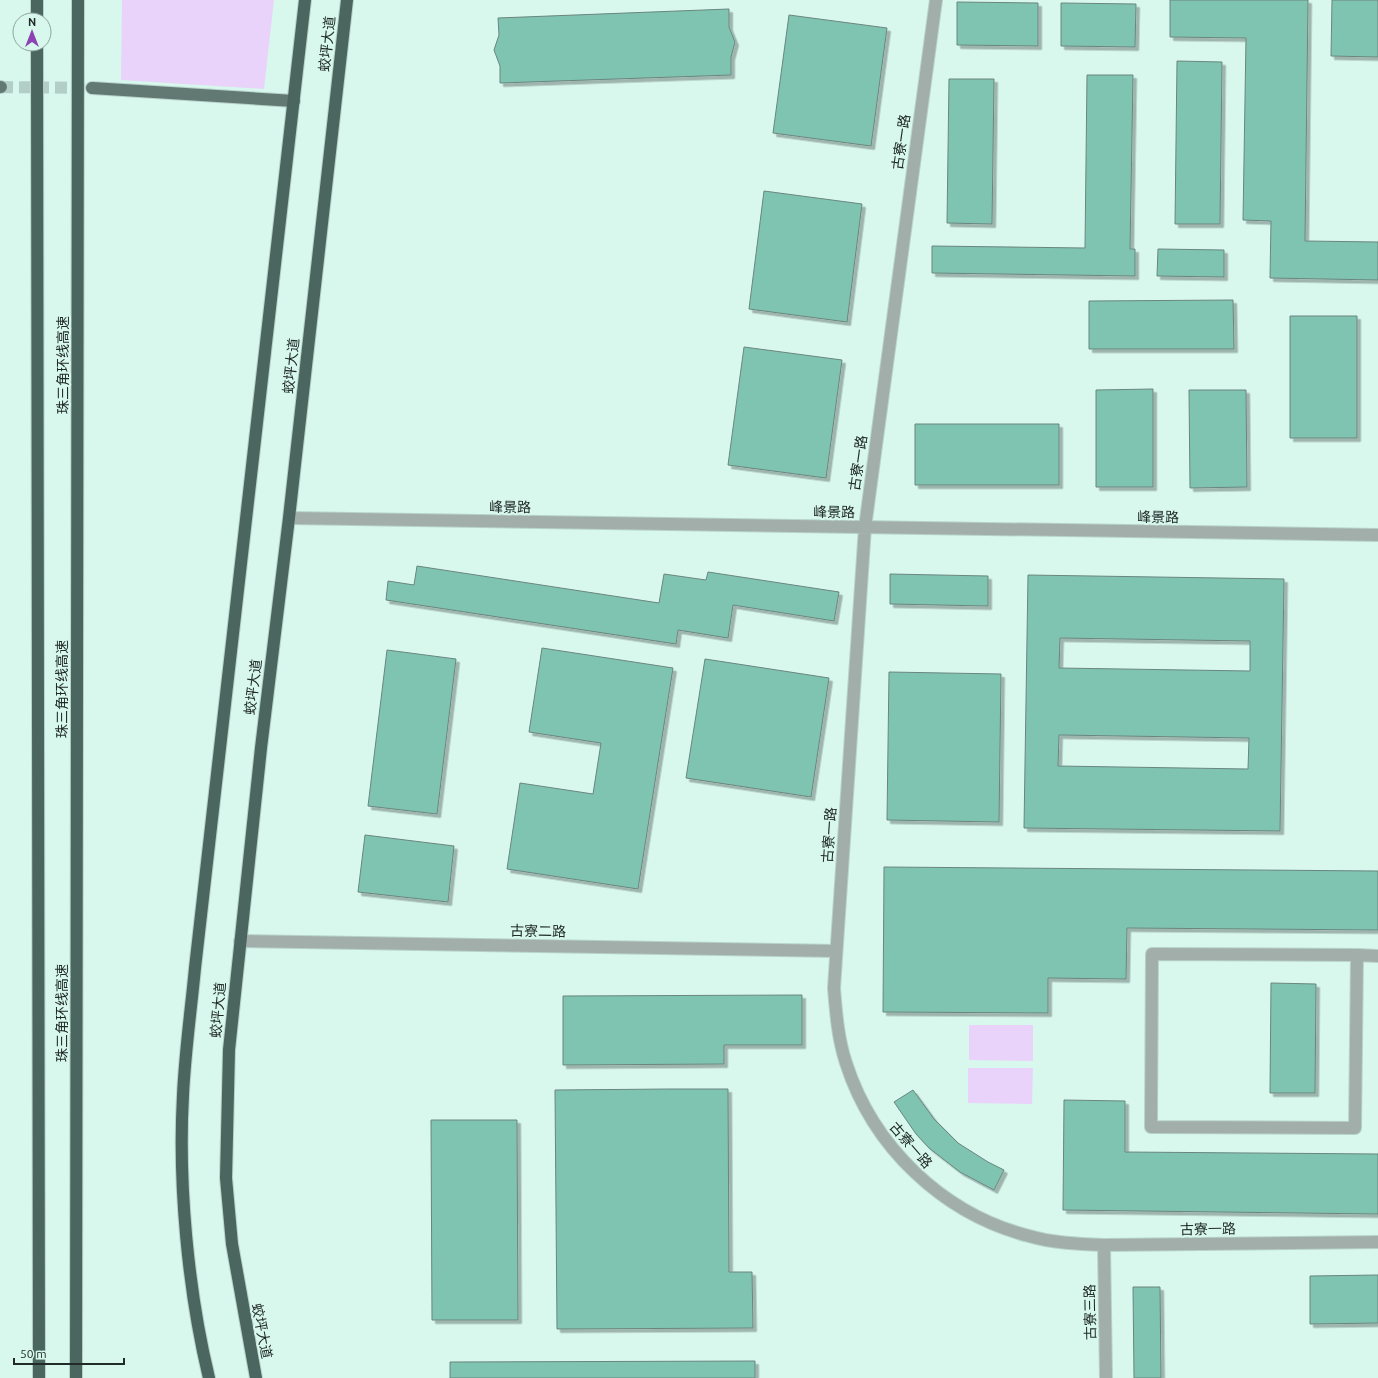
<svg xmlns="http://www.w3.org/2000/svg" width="1378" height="1378" viewBox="0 0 1378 1378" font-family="Ubuntu,'Noto Sans SC',sans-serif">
<defs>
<filter id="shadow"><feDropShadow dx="3.5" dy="3.5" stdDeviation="0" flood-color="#0004"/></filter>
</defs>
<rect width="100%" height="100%" fill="#d8f7ed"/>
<path fill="#ead3fa" d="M 122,0 L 274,0 L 264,89 L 121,80 Z
M 969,1025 L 1033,1025 L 1033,1061 L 969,1060 Z
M 968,1068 L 1033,1068 L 1032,1104 L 968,1103 Z"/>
<path fill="#7fc3b1" stroke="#6a867e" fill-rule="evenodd" filter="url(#shadow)" d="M 1170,0 L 1308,0 L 1305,241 L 1378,242 L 1378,280 L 1270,278 L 1271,221 L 1243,220 L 1246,38 L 1170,37 Z
M 1332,0 L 1378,0 L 1378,57 L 1331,56 Z
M 957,2 L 1038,3 L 1038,46 L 957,45 Z
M 1061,3 L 1136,4 L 1135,47 L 1061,46 Z
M 729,9 L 729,27 L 735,42 L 731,57 L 731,75 L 500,83 L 500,66 L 494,50 L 499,35 L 498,18 Z
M 789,15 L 887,28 L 871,146 L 773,133 Z
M 1177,61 L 1222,62 L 1220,224 L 1175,224 Z
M 1087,75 L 1133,75 L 1130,249 L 1135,249 L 1135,276 L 932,273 L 932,246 L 1085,248 Z
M 949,79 L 994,79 L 992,224 L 947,223 Z
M 764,191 L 862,204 L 847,322 L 749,309 Z
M 1158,249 L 1224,250 L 1224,277 L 1157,276 Z
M 1233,300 L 1234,349 L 1089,349 L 1089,301 Z
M 1290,316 L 1357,316 L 1357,438 L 1290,438 Z
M 744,347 L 842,360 L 826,478 L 728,465 Z
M 1153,389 L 1153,487 L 1096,487 L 1096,390 Z
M 1189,390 L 1246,390 L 1247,487 L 1190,488 Z
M 915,424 L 1059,424 L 1059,485 L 915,485 Z
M 417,566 L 659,603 L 664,574 L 706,580 L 708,572 L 839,592 L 834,621 L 733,605 L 728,638 L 678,630 L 676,644 L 386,600 L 388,581 L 414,585 Z
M 890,574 L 988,576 L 988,606 L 890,604 Z
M 1028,575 L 1284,579 L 1280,831 L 1024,828 ZM 1060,638 L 1250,641 L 1250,671 L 1059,668 ZM 1059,735 L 1249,738 L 1248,769 L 1058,766 Z
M 542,648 L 673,668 L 638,889 L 507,869 L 520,783 L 593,794 L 601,743 L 529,732 Z
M 387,650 L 456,659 L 437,814 L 368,806 Z
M 705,659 L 829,678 L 811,797 L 686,778 Z
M 889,672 L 1001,674 L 999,822 L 887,820 Z
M 365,835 L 454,846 L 448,902 L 358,892 Z
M 884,867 L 1378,871 L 1378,930 L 1127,928 L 1126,979 L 1048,978 L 1048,1013 L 883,1012 Z
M 1271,983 L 1316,984 L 1315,1093 L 1270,1093 Z
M 802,995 L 802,1045 L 724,1045 L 724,1064 L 563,1065 L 563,996 Z
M 669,1089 L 728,1089 L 729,1272 L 752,1272 L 753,1328 L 557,1329 L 555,1090 Z
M 913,1090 L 934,1119 L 958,1143 L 988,1162 L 1004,1170 L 994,1190 L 960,1172 L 929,1148 L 916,1134 L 894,1102 Z
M 1064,1100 L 1125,1101 L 1125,1152 L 1378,1154 L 1378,1214 L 1063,1210 Z
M 431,1120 L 517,1120 L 518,1320 L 432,1320 Z
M 1378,1275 L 1378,1323 L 1310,1324 L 1310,1276 Z
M 1133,1287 L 1160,1287 L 1161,1378 L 1134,1378 Z
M 755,1361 L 755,1378 L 450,1378 L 450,1362 Z"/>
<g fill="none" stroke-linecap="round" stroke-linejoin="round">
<path stroke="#b3cec6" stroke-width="12" stroke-dasharray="12 6" stroke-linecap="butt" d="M 1,87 L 92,88"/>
<defs>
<path id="minor" d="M 936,0 L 865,527 L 834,988 C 836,1013 838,1039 846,1063 C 873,1147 943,1214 1029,1236 C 1053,1243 1078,1244 1104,1245 L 1378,1242
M 289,518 L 1378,535
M 240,941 L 836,951
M 1357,955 L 1355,1128 L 1151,1127 L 1152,954 L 1357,955 L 1378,956
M 1104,1245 L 1106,1378"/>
<path id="major" d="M 0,87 L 1,87
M 92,88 L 294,101"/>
<path id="highway" d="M 37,0 L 37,20
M 37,44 L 39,1378
M 76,1378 L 78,0
M 209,1378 C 188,1291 178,1184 183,1095 C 185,1052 191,1010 195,968 L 305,0
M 256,1378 L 232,1244 L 226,1178 L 229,1050 L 261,748 L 289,518 L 347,0"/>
</defs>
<use href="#minor" stroke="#b7d2ca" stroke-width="14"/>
<use href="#major" stroke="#b7d2ca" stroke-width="14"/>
<use href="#highway" stroke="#b7d2ca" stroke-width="14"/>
<use href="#minor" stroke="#a2aeaa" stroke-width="12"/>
<use href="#major" stroke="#617972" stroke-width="12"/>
<use href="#highway" stroke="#4a665e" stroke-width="12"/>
</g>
<g text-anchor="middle" stroke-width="4" stroke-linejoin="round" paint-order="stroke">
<g font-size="14" fill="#202b28" stroke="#d8f7ed">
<text transform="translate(327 44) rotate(-84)" y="5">蛟坪大道</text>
<text transform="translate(901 142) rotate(-82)" y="5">古寮一路</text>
<text transform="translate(63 365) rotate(-90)" y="5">珠三角环线高速</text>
<text transform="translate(291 366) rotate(-84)" y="5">蛟坪大道</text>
<text transform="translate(858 463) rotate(-82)" y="5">古寮一路</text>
<text transform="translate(510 507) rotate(1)" y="5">峰景路</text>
<text transform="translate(834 512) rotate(1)" y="5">峰景路</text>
<text transform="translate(1158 517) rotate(1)" y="5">峰景路</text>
<text transform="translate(253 687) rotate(-83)" y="5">蛟坪大道</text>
<text transform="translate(62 689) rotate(-90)" y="5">珠三角环线高速</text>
<text transform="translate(829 835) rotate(-86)" y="5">古寮一路</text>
<text transform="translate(538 931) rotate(1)" y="5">古寮二路</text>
<text transform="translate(218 1010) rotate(-85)" y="5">蛟坪大道</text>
<text transform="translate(62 1013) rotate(-90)" y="5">珠三角环线高速</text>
<text transform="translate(911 1145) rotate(49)" y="5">古寮一路</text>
<text transform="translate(1208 1229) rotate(-1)" y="5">古寮一路</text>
<text transform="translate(1090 1312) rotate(-91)" y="5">古寮三路</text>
<text transform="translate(262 1331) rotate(79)" y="5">蛟坪大道</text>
</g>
</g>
<g transform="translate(32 32)"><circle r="19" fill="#d8f7ed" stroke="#8ea59e"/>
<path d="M0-3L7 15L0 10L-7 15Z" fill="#8d43b5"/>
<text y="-6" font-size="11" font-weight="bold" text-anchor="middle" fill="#202b28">N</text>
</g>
<path d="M14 1358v6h110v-6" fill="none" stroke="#202b28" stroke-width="2"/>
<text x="20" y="1358" font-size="12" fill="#202b28" stroke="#d8f7ed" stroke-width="3" paint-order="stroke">50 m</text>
</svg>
